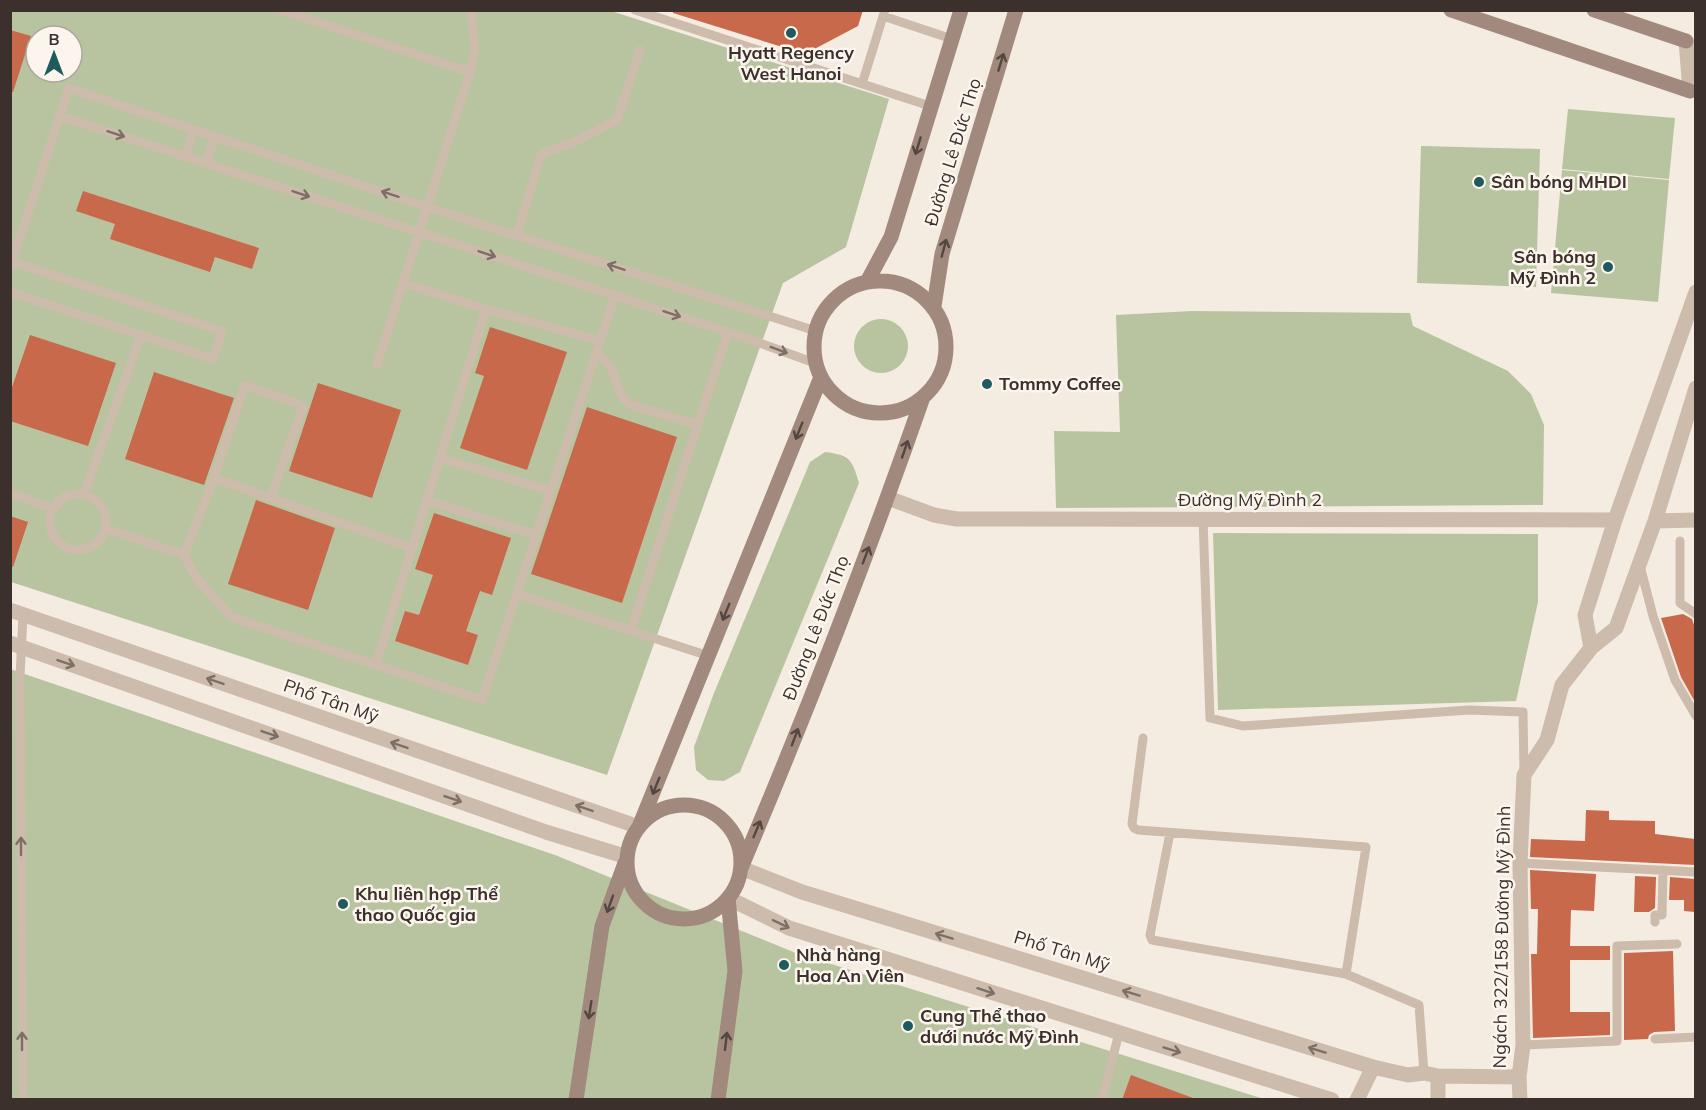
<svg xmlns="http://www.w3.org/2000/svg" width="1706" height="1110" viewBox="0 0 1706 1110" font-family="Mulish,sans-serif">
<rect width="100%" height="100%" fill="#f4ebe1"/>
<path fill="#b8c4a0" fill-rule="evenodd" d="M 11,11 L 611,11 L 889,99 L 846,247 L 783,283 L 607,775 L 11,582 ZM 36,36 L 72,36 L 72,72 L 36,72 Z
M 1568,109 L 1675,118 L 1669,179 L 1562,169 Z
M 1421,146 L 1540,149 L 1536,287 L 1417,283 Z
M 1562,170 L 1669,180 L 1658,302 L 1551,293 Z
M 1192,311 L 1410,313 L 1413,326 L 1508,371 L 1531,394 L 1544,425 L 1543,505 L 1056,508 L 1054,431 L 1120,432 L 1116,315 Z
M854 346a27 27 0 1 1 54 0a27 27 0 1 1-54 0Z
M 825,452 C 850,455 852,459 859,483 L 740,772 L 724,781 L 708,780 L 696,770 L 694,747 L 714,693 L 810,462 Z
M 1213,533 L 1538,534 L 1538,602 L 1516,701 L 1218,710 Z
M 10,669 L 555,855 L 796,953 L 1264,1099 L 11,1099 Z"/>
<path fill="#c8694b" d="M 673,10 L 863,10 L 858,26 L 805,54 L 673,13 Z
M 10,30 L 31,36 L 13,92 L 10,92 Z
M 83,191 L 259,248 L 252,269 L 215,257 L 210,272 L 110,239 L 115,224 L 76,211 Z
M 490,327 L 567,352 L 527,470 L 460,448 L 484,376 L 475,373 Z
M 30,335 L 116,363 L 88,446 L 10,421 L 10,393 Z
M 154,372 L 234,398 L 204,485 L 125,459 Z
M 318,383 L 401,410 L 372,498 L 289,471 Z
M 587,407 L 677,437 L 622,603 L 531,574 Z
M 256,500 L 335,528 L 308,610 L 228,584 Z
M 434,513 L 511,538 L 492,595 L 480,591 L 466,631 L 478,635 L 468,665 L 395,641 L 405,611 L 419,615 L 433,575 L 415,569 Z
M 10,516 L 28,522 L 13,567 L 10,566 Z
M 1683,614 L 1692,619 L 1695,628 L 1695,702 L 1681,677 L 1661,618 Z
M 1586,810 L 1609,811 L 1609,820 L 1655,821 L 1655,834 L 1695,839 L 1695,865 L 1530,857 L 1531,839 L 1585,841 Z
M 1530,870 L 1596,874 L 1594,911 L 1571,910 L 1570,946 L 1610,946 L 1610,960 L 1570,960 L 1570,1012 L 1610,1012 L 1610,1035 L 1533,1038 L 1531,954 L 1537,954 L 1538,909 L 1531,909 Z
M 1635,876 L 1656,877 L 1655,908 L 1649,912 L 1634,912 Z
M 1670,877 L 1695,879 L 1695,912 L 1684,911 L 1684,900 L 1669,900 Z
M 1673,951 L 1675,1031 L 1654,1032 L 1649,1035 L 1648,1039 L 1624,1040 L 1624,953 Z
M 1131,1075 L 1193,1098 L 1193,1100 L 1122,1100 Z"/>
<g fill="none" stroke-linecap="round" stroke-linejoin="round">
<path stroke="#cdbbac" stroke-width="9" d="M 280,10 L 470,72
M 635,10 L 930,106
M 883,16 L 952,39
M 862,84 L 885,10
M 60,116 L 743,337 L 815,363
M 185,157 L 194,130
M 206,163 L 215,137
M 517,235 L 541,154 L 572,143 L 617,120 L 640,50
M 10,261 L 221,331 L 221,337 L 213,359 L 10,292
M 10,268 L 69,88 L 427,207 L 816,331
M 403,283 L 486,309
M 596,354 C 622,367 610,392 631,405 L 698,425
M 377,365 L 470,72 L 475,49 L 471,10
M 440,458 L 551,491
M 10,493 L 52,508
M50 522a28 28 0 1 1 56 0a28 28 0 1 1-56 0Z
M 84,494 L 141,335
M 271,497 L 303,407 L 298,404 L 245,385 L 214,478 L 412,548
M 426,500 L 536,535
M 1203,519 L 1210,718 L 1243,726 L 1469,710 L 1523,712 L 1524,773
M 105,528 L 184,555 L 195,576 L 231,617 L 482,700 L 615,296
M 1680,541 L 1680,603 L 1696,614
M 184,555 L 214,478
M 1640,566 L 1653,616 L 1675,680 L 1696,716
M 517,594 L 709,656
M 631,630 L 728,332
M 376,664 L 486,309 L 600,341
M 1143,738 L 1132,824 L 1134,828 L 1138,830 L 1366,847 L 1346,974 L 1419,1005 L 1424,1073
M 1170,833 L 1150,935 L 1152,940 L 1346,974
M 1520,863 L 1696,872
M 1655,922 L 1655,915 L 1662,915 L 1663,870
M 1655,1039 L 1696,1037
M 1523,1045 L 1617,1041 L 1617,946 L 1677,944
M 23,1100 L 20,677 L 23,615
M 1102,1100 L 1119,1033"/>
<path stroke="#cdbbac" stroke-width="15" d="M 1686,41 L 1690,91
M 1696,292 L 1615,520 L 1585,615 L 1591,648 L 1616,628 L 1655,521 L 1696,388
M 888,498 L 934,515 L 957,519 L 1615,520
M 1655,521 L 1696,520
M 10,610 L 639,827
M 10,643 L 546,832 L 627,857
M 741,868 L 802,892 L 1373,1067 L 1408,1075 L 1424,1073 L 1438,1076 L 1519,1077
M 728,898 L 789,928 L 1332,1100
M 1357,1100 L 1373,1067
M 1438,1100 L 1438,1076
M 1520,1100 L 1519,1077 L 1523,1045 L 1520,863 L 1524,775 L 1547,740 L 1562,685 L 1591,648"/>
<path stroke="#a18a7d" stroke-width="15" d="M 1451,10 L 1690,91
M 1594,10 L 1686,41
M814 347a66 66 0 1 1 132 0a66 66 0 1 1-132 0Z
M 867,282 L 891,237 L 961,10
M 934,306 L 942,254 L 1016,10
M627 862a57 57 0 1 1 114 0a57 57 0 1 1-114 0Z
M 639,827 L 821,377
M 741,868 C 806,714 867,558 922,400
M 576,1100 L 602,926 L 625,863
M 718,1100 L 735,971 L 728,898"/>
</g>
<defs><path id="oneway-shaft" d="M-6 0H5M1.5-3L5.5 0L1.5 3" fill="none" stroke-width="1.6" stroke-linecap="round" stroke-linejoin="round" transform="scale(1.5)"/></defs>
<g stroke="#544640">
<use href="#oneway-shaft" transform="translate(1001 62) rotate(-73)"/>
<use href="#oneway-shaft" transform="translate(918 146) rotate(107)"/>
<use href="#oneway-shaft" transform="translate(944 248) rotate(-75)"/>
<use href="#oneway-shaft" transform="translate(799 431) rotate(112)"/>
<use href="#oneway-shaft" transform="translate(905 449) rotate(-71)"/>
<use href="#oneway-shaft" transform="translate(866 555) rotate(-69)"/>
<use href="#oneway-shaft" transform="translate(726 612) rotate(112)"/>
<use href="#oneway-shaft" transform="translate(795 737) rotate(-69)"/>
<use href="#oneway-shaft" transform="translate(656 786) rotate(112)"/>
<use href="#oneway-shaft" transform="translate(757 829) rotate(-67)"/>
<use href="#oneway-shaft" transform="translate(610 904) rotate(110)"/>
<use href="#oneway-shaft" transform="translate(590 1010) rotate(99)"/>
<use href="#oneway-shaft" transform="translate(726 1041) rotate(-83)"/>
</g>
<g stroke="#7d6f65">
<use href="#oneway-shaft" transform="translate(116 134) rotate(18)"/>
<use href="#oneway-shaft" transform="translate(301 194) rotate(18)"/>
<use href="#oneway-shaft" transform="translate(390 194) rotate(-162)"/>
<use href="#oneway-shaft" transform="translate(487 254) rotate(18)"/>
<use href="#oneway-shaft" transform="translate(616 267) rotate(-162)"/>
<use href="#oneway-shaft" transform="translate(672 314) rotate(18)"/>
<use href="#oneway-shaft" transform="translate(779 350) rotate(20)"/>
<use href="#oneway-shaft" transform="translate(66 663) rotate(19)"/>
<use href="#oneway-shaft" transform="translate(215 681) rotate(-161)"/>
<use href="#oneway-shaft" transform="translate(270 734) rotate(19)"/>
<use href="#oneway-shaft" transform="translate(399 745) rotate(-161)"/>
<use href="#oneway-shaft" transform="translate(453 799) rotate(19)"/>
<use href="#oneway-shaft" transform="translate(584 808) rotate(-161)"/>
<use href="#oneway-shaft" transform="translate(21 846) rotate(-90)"/>
<use href="#oneway-shaft" transform="translate(781 924) rotate(26)"/>
<use href="#oneway-shaft" transform="translate(944 936) rotate(-163)"/>
<use href="#oneway-shaft" transform="translate(986 991) rotate(18)"/>
<use href="#oneway-shaft" transform="translate(1131 993) rotate(-163)"/>
<use href="#oneway-shaft" transform="translate(22 1041) rotate(-90)"/>
<use href="#oneway-shaft" transform="translate(1172 1050) rotate(17)"/>
<use href="#oneway-shaft" transform="translate(1317 1050) rotate(-163)"/>
</g>
<g fill="#1f5a5e" stroke="#fbf5ee" stroke-width="2">
<circle cx="791" cy="33" r="6"/>
<circle cx="1479" cy="182" r="6"/>
<circle cx="1608" cy="267" r="6"/>
<circle cx="987" cy="384" r="6"/>
<circle cx="343" cy="904" r="6"/>
<circle cx="784" cy="965" r="6"/>
<circle cx="908" cy="1026" r="6"/>
</g>
<g text-anchor="middle" stroke-width="5" stroke-linejoin="round" paint-order="stroke">
<g font-size="18" font-weight="bold" fill="#3b302b" stroke="#fbf5ee" text-anchor="start">
<text x="791" y="59" text-anchor="middle">Hyatt Regency<tspan x="791" dy="21">West Hanoi</tspan></text>
<text x="1491" y="188">Sân bóng MHDI</text>
<text x="1596" y="263" text-anchor="end">Sân bóng<tspan x="1596" dy="21">Mỹ Đình 2</tspan></text>
<text x="999" y="390">Tommy Coffee</text>
<text x="355" y="900">Khu liên hợp Thể<tspan x="355" dy="21">thao Quốc gia</tspan></text>
<text x="796" y="961">Nhà hàng<tspan x="796" dy="21">Hoa An Viên</tspan></text>
<text x="920" y="1022">Cung Thể thao<tspan x="920" dy="21">dưới nước Mỹ Đình</tspan></text>
</g>
<g font-size="18" fill="#3b302b" stroke="#fbf5ee">
<text transform="translate(953 152) rotate(-73)" y="6">Đường Lê Đức Thọ</text>
<text x="1250" y="506">Đường Mỹ Đình 2</text>
<text transform="translate(816 628) rotate(-69)" y="6">Đường Lê Đức Thọ</text>
<text transform="translate(331 701) rotate(19)" y="6">Phố Tân Mỹ</text>
<text transform="translate(1502 937) rotate(-89)" y="6">Ngách 322/158 Đường Mỹ Đình</text>
<text transform="translate(1062 951) rotate(17)" y="6">Phố Tân Mỹ</text>
</g>
</g>
<rect width="1706" height="1110" fill="none" stroke="#3b302b" stroke-width="24"/>
<g transform="translate(54 54)"><circle r="28" fill="#fbf5ee" stroke="#aea6a0" stroke-width="1.5"/>
<path d="M0-4.5L10 22L0 15L-10 22Z" fill="#1f5a5e"/>
<text y="-9" font-size="16" font-weight="bold" text-anchor="middle" fill="#3b302b">B</text>
</g>
</svg>
